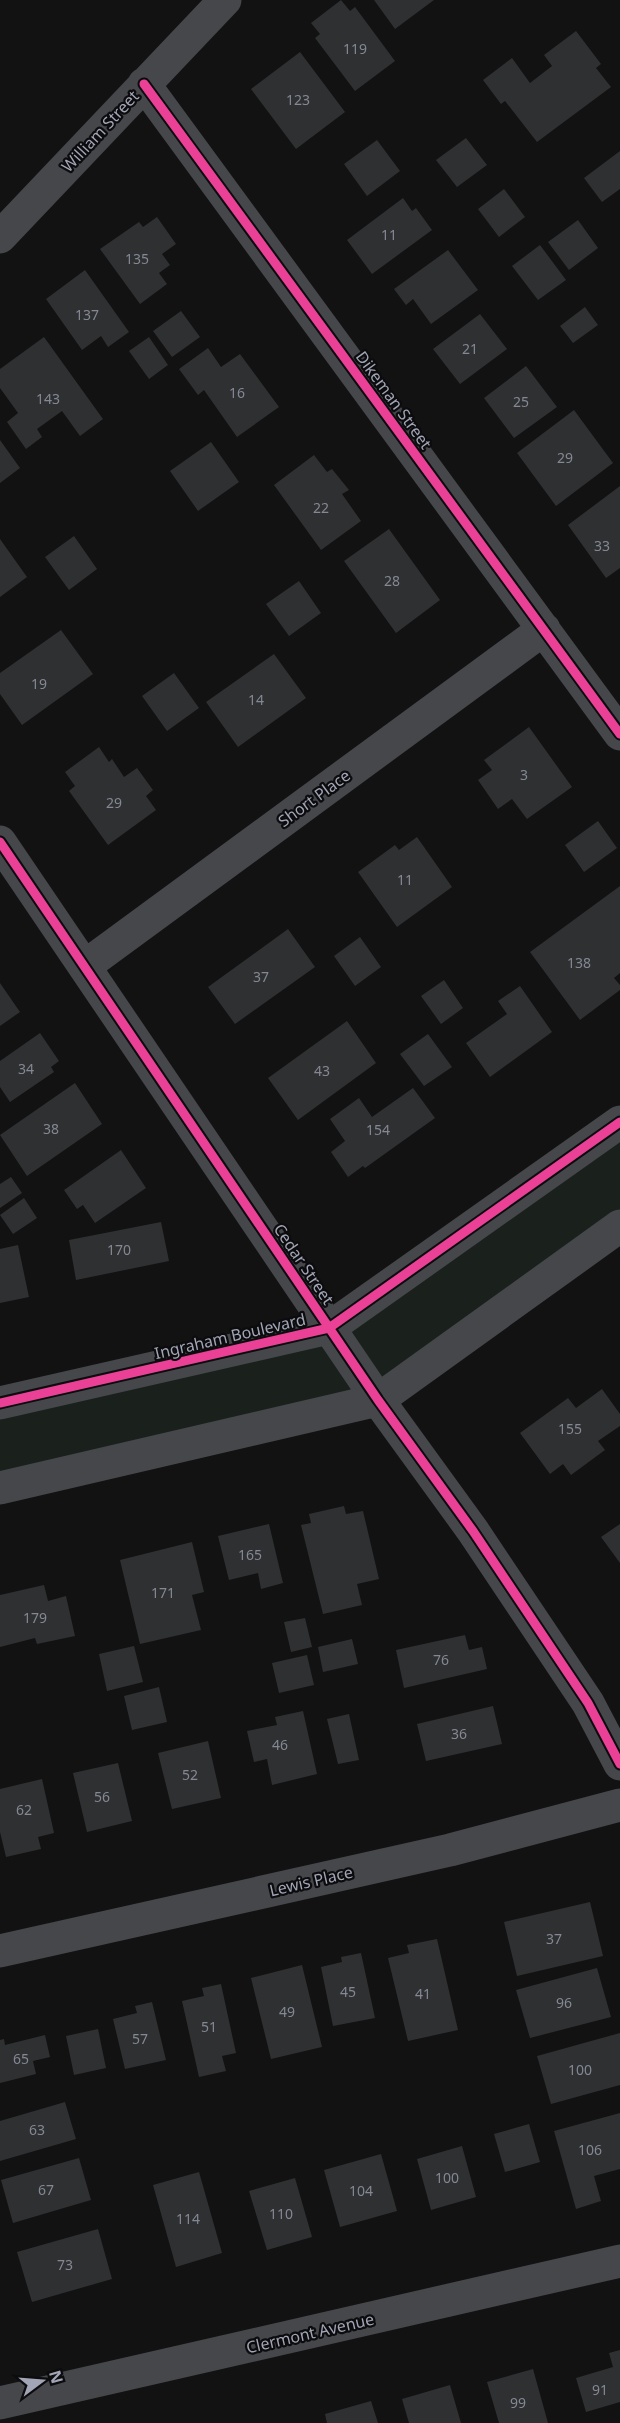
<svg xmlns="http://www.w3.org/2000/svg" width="620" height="2423" viewBox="0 0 620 2423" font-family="'Noto Sans',sans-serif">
<rect width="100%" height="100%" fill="#121212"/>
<path fill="#1a211c" d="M 620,1122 L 620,1226 L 378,1400 L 0,1488 L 0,1403 L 329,1328 Z"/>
<path fill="#2f3032" d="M 341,0 L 350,11 L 355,7 L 395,61 L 355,91 L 315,38 L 320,34 L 311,23 Z
M 374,0 L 434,0 L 395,29 Z
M 576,31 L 601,64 L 596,68 L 611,87 L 537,142 L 505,101 L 501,104 L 483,80 L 512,58 L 530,83 L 552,66 L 544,55 Z
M 300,52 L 345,112 L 296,149 L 251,89 Z
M 466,138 L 487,165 L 457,187 L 436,160 Z
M 377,140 L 400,171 L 367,196 L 344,164 Z
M 620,151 L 620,189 L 602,202 L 584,178 Z
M 504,189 L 525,217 L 499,237 L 478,209 Z
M 403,198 L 412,211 L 416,208 L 432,230 L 372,274 L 347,240 Z
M 157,217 L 176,244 L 162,254 L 170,265 L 159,273 L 167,284 L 140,304 L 100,249 L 139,222 L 143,227 Z
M 578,220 L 598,248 L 569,270 L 548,242 Z
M 540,245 L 566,280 L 538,300 L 512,266 Z
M 448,250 L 478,290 L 431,324 L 413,299 L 406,305 L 394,289 Z
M 85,270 L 129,332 L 108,347 L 101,336 L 82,350 L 46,299 Z
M 585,307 L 598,325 L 573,343 L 560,326 Z
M 181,311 L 200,337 L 172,357 L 153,331 Z
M 480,314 L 507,349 L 460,384 L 433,349 Z
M 44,337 L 103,419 L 80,436 L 62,411 L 37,429 L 42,437 L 26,449 L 7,422 L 18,413 L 0,388 L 0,369 Z
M 149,337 L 168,365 L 149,379 L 129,351 Z
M 208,348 L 221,367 L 240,354 L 279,407 L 237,437 L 204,390 L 198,395 L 179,369 Z
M 526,366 L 557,407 L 514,438 L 484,398 Z
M 574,410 L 613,463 L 556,506 L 517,453 Z
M 0,440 L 20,468 L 0,483 Z
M 211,442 L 239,482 L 198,511 L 170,471 Z
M 314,455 L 327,472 L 332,469 L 349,490 L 342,494 L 361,521 L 321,550 L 274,485 Z
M 620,486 L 620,568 L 606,578 L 568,525 Z
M 389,529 L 440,600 L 396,633 L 344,561 Z
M 74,536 L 97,569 L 69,590 L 45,557 Z
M 0,539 L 27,577 L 0,597 Z
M 299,581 L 321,613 L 289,636 L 266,604 Z
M 61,630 L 93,674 L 22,725 L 0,694 L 0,673 Z
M 274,654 L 306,698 L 238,747 L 206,702 Z
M 174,673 L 199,708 L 167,731 L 142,696 Z
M 529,727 L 572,787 L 527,819 L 512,799 L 498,809 L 478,780 L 492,770 L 484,760 Z
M 99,747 L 109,762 L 112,759 L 124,777 L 137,768 L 153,790 L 146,796 L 156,810 L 108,845 L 69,791 L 75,786 L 65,772 Z
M 598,821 L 617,848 L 584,872 L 565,845 Z
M 417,837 L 452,887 L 397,927 L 358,872 L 395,845 L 399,850 Z
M 620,886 L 620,973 L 614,978 L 620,985 L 620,990 L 580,1020 L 530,952 Z
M 288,929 L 315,967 L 235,1024 L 208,987 Z
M 360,937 L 381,967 L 355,986 L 334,956 Z
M 444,980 L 463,1008 L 441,1024 L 421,996 Z
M 0,983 L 20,1012 L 0,1026 Z
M 520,986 L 552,1032 L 490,1077 L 466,1043 L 507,1014 L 498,1001 Z
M 347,1021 L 376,1063 L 298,1120 L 268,1078 Z
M 40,1033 L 59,1061 L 51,1067 L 54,1072 L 10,1102 L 0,1087 L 0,1061 Z
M 428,1034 L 452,1067 L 424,1086 L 400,1054 Z
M 75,1083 L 102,1124 L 27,1176 L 0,1135 Z
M 413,1088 L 435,1118 L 365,1168 L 363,1166 L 348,1177 L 331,1152 L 345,1141 L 330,1119 L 359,1098 L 372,1117 Z
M 121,1150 L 146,1188 L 95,1223 L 83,1205 L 77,1209 L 64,1190 Z
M 11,1177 L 22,1193 L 0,1208 L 0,1184 Z
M 24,1198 L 37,1218 L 13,1234 L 0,1215 Z
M 161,1222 L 169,1261 L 76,1280 L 69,1240 Z
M 18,1245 L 29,1297 L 0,1303 L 0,1249 Z
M 602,1389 L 620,1414 L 620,1426 L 598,1441 L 605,1450 L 571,1475 L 563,1464 L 550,1474 L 520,1433 L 568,1398 L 576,1408 Z
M 344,1506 L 346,1514 L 363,1511 L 379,1579 L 357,1584 L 362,1605 L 323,1614 L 301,1525 L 311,1523 L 309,1514 Z
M 269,1524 L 283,1583 L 261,1589 L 258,1573 L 229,1580 L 218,1536 Z
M 620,1524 L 620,1563 L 601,1537 Z
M 192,1542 L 204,1592 L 192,1595 L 201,1630 L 140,1644 L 120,1560 Z
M 44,1585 L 48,1601 L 66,1596 L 75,1636 L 37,1644 L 35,1638 L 0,1647 L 0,1595 Z
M 305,1618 L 312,1647 L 291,1652 L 284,1622 Z
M 465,1635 L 469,1650 L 482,1647 L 487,1669 L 404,1688 L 396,1650 Z
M 352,1639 L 358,1664 L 323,1672 L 318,1647 Z
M 134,1646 L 143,1682 L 107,1691 L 99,1654 Z
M 307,1655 L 314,1685 L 279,1693 L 272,1663 Z
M 159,1687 L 167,1722 L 132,1730 L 124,1696 Z
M 493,1706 L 502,1744 L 426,1761 L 417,1724 Z
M 303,1711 L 317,1774 L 272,1785 L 267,1759 L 254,1762 L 247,1731 L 277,1725 L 275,1717 Z
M 349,1714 L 359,1760 L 338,1764 L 327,1719 Z
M 208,1741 L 221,1798 L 172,1809 L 158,1753 Z
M 118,1763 L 132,1821 L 87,1832 L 73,1773 Z
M 42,1779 L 54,1833 L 38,1837 L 41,1849 L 6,1857 L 0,1832 L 0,1789 Z
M 590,1902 L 603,1956 L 517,1976 L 504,1922 Z
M 437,1939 L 458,2030 L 408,2041 L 388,1958 L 409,1953 L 407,1945 Z
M 361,1953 L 375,2018 L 333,2026 L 321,1967 L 342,1962 L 341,1957 Z
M 302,1965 L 322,2047 L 271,2059 L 251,1978 Z
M 597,1968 L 611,2017 L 530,2038 L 516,1990 Z
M 221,1984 L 236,2053 L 222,2056 L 226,2071 L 199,2077 L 182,2001 L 204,1996 L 202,1988 Z
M 152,2002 L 166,2060 L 125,2069 L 113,2019 L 137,2013 L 135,2006 Z
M 98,2029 L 106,2068 L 74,2075 L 66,2036 Z
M 620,2033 L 620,2085 L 551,2104 L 537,2056 Z
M 45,2035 L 50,2057 L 33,2061 L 36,2074 L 0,2083 L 0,2040 L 4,2039 L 5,2045 Z
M 65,2102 L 76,2139 L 0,2161 L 0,2121 Z
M 620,2113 L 620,2169 L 594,2176 L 601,2201 L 576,2209 L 554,2131 Z
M 529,2124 L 540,2162 L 505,2172 L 494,2134 Z
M 462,2146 L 476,2197 L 431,2210 L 417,2159 Z
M 381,2154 L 397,2211 L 340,2227 L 324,2170 Z
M 79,2158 L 91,2200 L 13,2223 L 1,2180 Z
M 199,2172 L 222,2253 L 176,2267 L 153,2185 Z
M 295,2178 L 312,2237 L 267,2250 L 249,2191 Z
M 98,2229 L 112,2279 L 32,2302 L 17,2252 Z
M 620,2350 L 620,2402 L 586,2412 L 576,2378 L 613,2367 L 609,2353 Z
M 533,2369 L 548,2423 L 499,2423 L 487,2382 Z
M 450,2385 L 461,2423 L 409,2423 L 402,2399 Z
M 371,2401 L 378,2423 L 327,2423 L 325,2414 Z"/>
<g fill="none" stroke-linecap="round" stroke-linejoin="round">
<path stroke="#46474b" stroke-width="33" d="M 144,84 L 620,734
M 0,237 L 225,0
M 0,842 L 378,1400 L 473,1531 L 588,1703 L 620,1764
M 85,966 L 544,629
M 0,1403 L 329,1328 L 620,1122
M 0,1488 L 378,1400 L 620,1226
M 0,1951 L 450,1850 L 620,1805
M 0,2403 L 620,2261"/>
<defs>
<path id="cycleway" d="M 144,84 L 620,734
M 0,842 L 378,1400 L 473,1531 L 588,1703 L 620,1764
M 0,1403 L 329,1328 L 620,1122"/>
</defs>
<use href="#cycleway" stroke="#0c0c0e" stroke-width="13"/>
<use href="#cycleway" stroke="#ea4096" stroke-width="9"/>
</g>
<g text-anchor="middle" stroke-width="4.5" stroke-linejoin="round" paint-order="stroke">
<g font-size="14" fill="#848894">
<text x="355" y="54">119</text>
<text x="298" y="105">123</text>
<text x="389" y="240">11</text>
<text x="137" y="264">135</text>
<text x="87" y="320">137</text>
<text x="470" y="354">21</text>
<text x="237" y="398">16</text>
<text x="48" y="404">143</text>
<text x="521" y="407">25</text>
<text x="565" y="463">29</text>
<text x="321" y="513">22</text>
<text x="602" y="551">33</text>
<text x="392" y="586">28</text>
<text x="39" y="689">19</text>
<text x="256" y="705">14</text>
<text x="524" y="780">3</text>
<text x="114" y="808">29</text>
<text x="405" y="885">11</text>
<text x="579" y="968">138</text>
<text x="261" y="982">37</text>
<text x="26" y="1074">34</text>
<text x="322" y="1076">43</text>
<text x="51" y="1134">38</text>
<text x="378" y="1135">154</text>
<text x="119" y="1255">170</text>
<text x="570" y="1434">155</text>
<text x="250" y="1560">165</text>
<text x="163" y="1598">171</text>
<text x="35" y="1623">179</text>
<text x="441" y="1665">76</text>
<text x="459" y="1739">36</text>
<text x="280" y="1750">46</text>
<text x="190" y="1780">52</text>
<text x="102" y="1802">56</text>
<text x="24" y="1815">62</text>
<text x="554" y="1944">37</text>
<text x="348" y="1997">45</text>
<text x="423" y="1999">41</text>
<text x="564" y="2008">96</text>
<text x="287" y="2017">49</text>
<text x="209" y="2032">51</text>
<text x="140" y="2044">57</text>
<text x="21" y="2064">65</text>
<text x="580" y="2075">100</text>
<text x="37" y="2135">63</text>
<text x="590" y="2155">106</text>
<text x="447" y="2183">100</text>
<text x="46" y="2195">67</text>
<text x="361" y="2196">104</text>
<text x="281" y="2219">110</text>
<text x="188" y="2224">114</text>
<text x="65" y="2270">73</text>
<text x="600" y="2395">91</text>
<text x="518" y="2408">99</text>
</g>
<g font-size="16" fill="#a1a5b5" stroke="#0c0c0e">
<text transform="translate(100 131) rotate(-47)" y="6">William Street</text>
<text transform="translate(394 400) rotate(54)" y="6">Dikeman Street</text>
<text transform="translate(314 798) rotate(-36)" y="6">Short Place</text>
<text transform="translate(304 1264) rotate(56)" y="6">Cedar Street</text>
<text transform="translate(230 1336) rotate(-13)" y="6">Ingraham Boulevard</text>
<text transform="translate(311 1881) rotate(-13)" y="6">Lewis Place</text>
<text transform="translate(310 2333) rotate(-13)" y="6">Clermont Avenue</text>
</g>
</g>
<g transform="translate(42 2381) rotate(74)" stroke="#0c0c0e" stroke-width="4.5" paint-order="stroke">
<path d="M0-4.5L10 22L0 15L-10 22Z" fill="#a1a5b5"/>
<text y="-9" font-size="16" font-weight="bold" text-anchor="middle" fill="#a1a5b5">N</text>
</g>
</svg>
